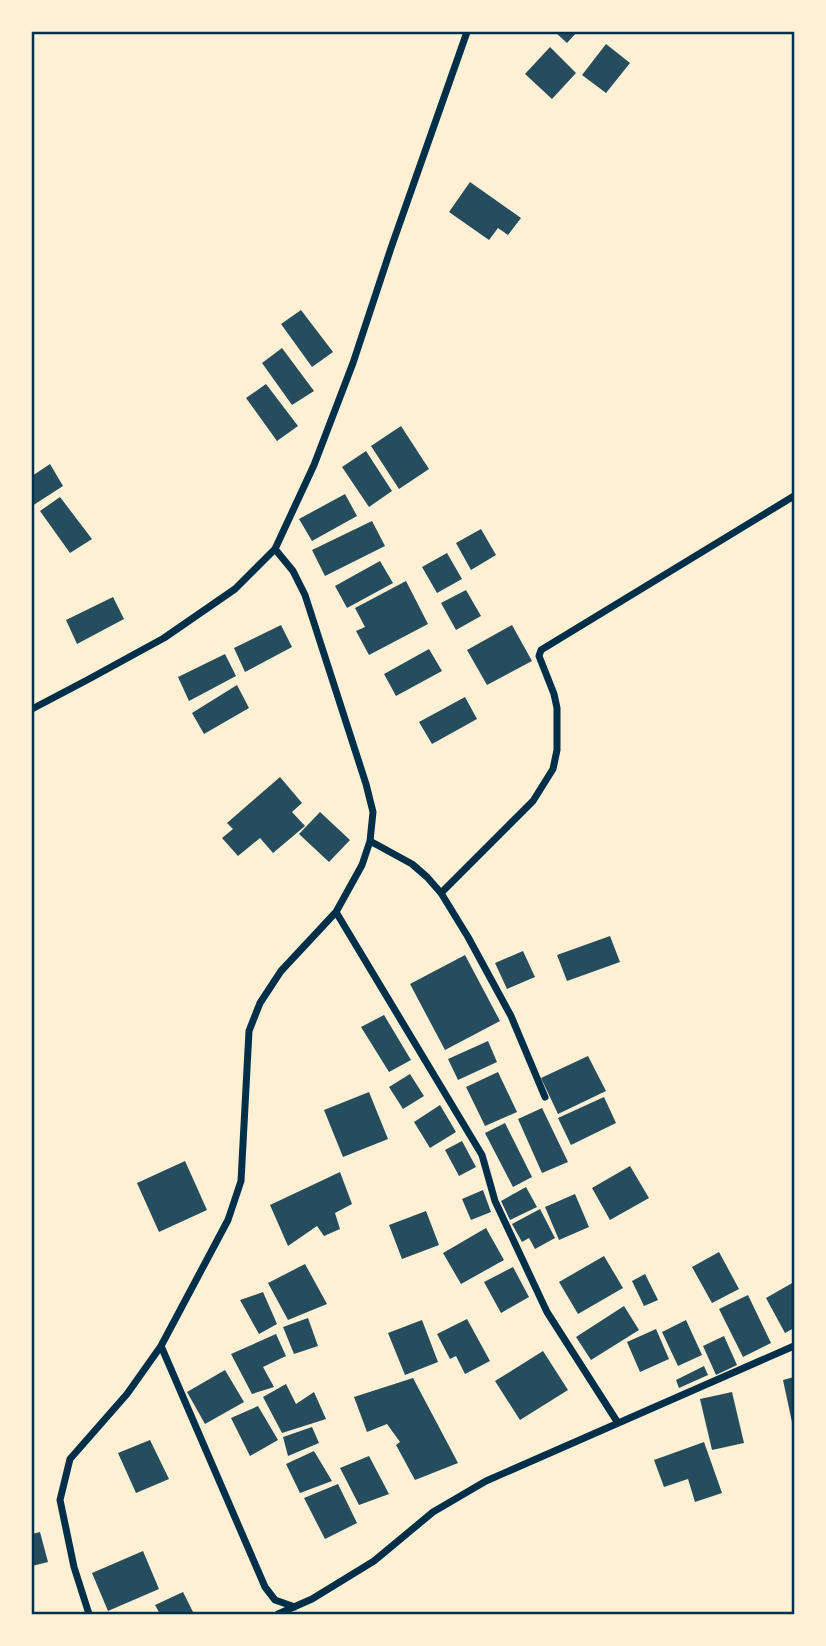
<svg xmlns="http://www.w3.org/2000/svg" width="826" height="1646" viewBox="0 0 826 1646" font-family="'Open Sans',sans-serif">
<rect width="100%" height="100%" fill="#fdf0d5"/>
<path fill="#264d5e" d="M 555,32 L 577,32 L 567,43 Z
M 606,44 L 630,63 L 606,93 L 582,75 Z
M 550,47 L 576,73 L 552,99 L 525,74 Z
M 470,182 L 521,218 L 508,235 L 498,228 L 489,240 L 449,212 Z
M 301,310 L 333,352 L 312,367 L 281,324 Z
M 282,348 L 314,391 L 292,405 L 262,363 Z
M 266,384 L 298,426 L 277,441 L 246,398 Z
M 401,426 L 429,469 L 399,489 L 371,446 Z
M 366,451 L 392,491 L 369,507 L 342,467 Z
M 50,464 L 63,486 L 32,506 L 32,476 Z
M 345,494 L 357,516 L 312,541 L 299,519 Z
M 60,497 L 92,539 L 70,553 L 40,511 Z
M 372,521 L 385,546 L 325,576 L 312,550 Z
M 481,529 L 496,555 L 471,570 L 456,543 Z
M 447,553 L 462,579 L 437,593 L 422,567 Z
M 380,561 L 393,583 L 347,608 L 335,586 Z
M 406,581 L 428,624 L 369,655 L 356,631 L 365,627 L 355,608 Z
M 466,590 L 481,616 L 456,630 L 441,603 Z
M 113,597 L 124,619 L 77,644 L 66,620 Z
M 281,625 L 292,647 L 245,672 L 234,648 Z
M 512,625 L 532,661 L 487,685 L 467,650 Z
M 429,649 L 442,671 L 396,696 L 384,674 Z
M 225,654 L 236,676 L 189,701 L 178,677 Z
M 237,685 L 249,708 L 204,734 L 192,713 Z
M 465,697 L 477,719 L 432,744 L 419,722 Z
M 280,777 L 302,803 L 292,812 L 305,826 L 273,853 L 260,838 L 238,856 L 222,838 L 233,829 L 227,823 Z
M 320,812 L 350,840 L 329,862 L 299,834 Z
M 610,936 L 620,962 L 567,981 L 557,955 Z
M 523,951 L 535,977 L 507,989 L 495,963 Z
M 465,955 L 500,1021 L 445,1050 L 410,984 Z
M 384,1015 L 411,1060 L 389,1072 L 361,1027 Z
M 488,1041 L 497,1062 L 458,1080 L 448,1059 Z
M 588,1056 L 606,1091 L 558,1114 L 541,1078 Z
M 498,1072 L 517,1112 L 485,1126 L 466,1087 Z
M 410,1074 L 424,1096 L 403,1109 L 389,1087 Z
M 369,1092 L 388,1139 L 343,1157 L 324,1110 Z
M 604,1097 L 616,1123 L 571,1145 L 558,1118 Z
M 440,1105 L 456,1132 L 430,1148 L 414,1122 Z
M 542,1108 L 568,1162 L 542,1173 L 518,1119 Z
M 505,1123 L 532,1177 L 513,1187 L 485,1133 Z
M 462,1141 L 476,1167 L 459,1176 L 445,1150 Z
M 185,1161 L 207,1210 L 159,1232 L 137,1183 Z
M 630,1166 L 649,1198 L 610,1220 L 592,1188 Z
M 340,1172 L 352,1204 L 335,1213 L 340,1229 L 324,1236 L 317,1226 L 288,1246 L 270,1205 Z
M 526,1187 L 537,1207 L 510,1220 L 501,1201 Z
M 483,1190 L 491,1212 L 471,1220 L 462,1199 Z
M 575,1194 L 589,1227 L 559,1240 L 545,1207 Z
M 540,1209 L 555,1238 L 535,1249 L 529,1238 L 522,1242 L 512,1224 Z
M 426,1211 L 439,1245 L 402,1259 L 389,1225 Z
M 486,1228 L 504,1260 L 461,1284 L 443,1253 Z
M 719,1252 L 739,1289 L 712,1303 L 692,1267 Z
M 604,1256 L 623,1288 L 578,1314 L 559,1282 Z
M 305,1264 L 327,1304 L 288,1320 L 268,1283 Z
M 513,1267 L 529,1297 L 501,1313 L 484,1282 Z
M 645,1274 L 658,1300 L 644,1306 L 632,1281 Z
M 794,1282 L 794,1328 L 785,1333 L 766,1298 Z
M 263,1292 L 277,1324 L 259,1334 L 240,1300 Z
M 748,1295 L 771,1343 L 743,1357 L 719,1309 Z
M 624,1306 L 639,1330 L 591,1360 L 576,1337 Z
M 308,1318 L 318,1346 L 294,1354 L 283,1327 Z
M 467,1319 L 490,1361 L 465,1374 L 456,1356 L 450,1359 L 437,1334 Z
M 422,1320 L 438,1362 L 405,1375 L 388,1333 Z
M 686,1320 L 702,1355 L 678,1366 L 662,1332 Z
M 656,1329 L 669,1359 L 640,1372 L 627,1342 Z
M 276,1334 L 286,1356 L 263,1367 L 274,1387 L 252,1394 L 231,1354 Z
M 724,1336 L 737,1365 L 716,1375 L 703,1346 Z
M 543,1351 L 568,1390 L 520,1420 L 495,1381 Z
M 704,1366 L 708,1375 L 679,1388 L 676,1380 Z
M 225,1370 L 244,1402 L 205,1424 L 187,1392 Z
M 794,1377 L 794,1427 L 793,1427 L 783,1380 Z
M 413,1378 L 458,1463 L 415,1480 L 396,1445 L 400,1442 L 387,1424 L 367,1432 L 354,1397 Z
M 286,1384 L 296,1404 L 314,1392 L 326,1419 L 282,1433 L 263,1397 Z
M 732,1392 L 744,1443 L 712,1450 L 700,1399 Z
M 258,1406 L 278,1440 L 250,1456 L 231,1418 Z
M 312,1427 L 319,1443 L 288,1456 L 283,1437 Z
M 150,1440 L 169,1479 L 136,1493 L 118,1453 Z
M 704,1442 L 722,1493 L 695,1502 L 688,1479 L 664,1487 L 654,1460 Z
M 314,1451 L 332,1481 L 300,1493 L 286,1464 Z
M 369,1456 L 389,1494 L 359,1505 L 340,1468 Z
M 338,1484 L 357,1523 L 325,1539 L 304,1498 Z
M 40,1532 L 48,1562 L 32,1566 L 32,1534 Z
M 143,1551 L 159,1589 L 108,1611 L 92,1573 Z
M 183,1592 L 194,1614 L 160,1614 L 155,1605 Z"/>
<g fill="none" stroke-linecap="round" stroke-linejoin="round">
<path stroke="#003049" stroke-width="7" d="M 32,709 L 89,679 L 164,638 L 235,589 L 275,549 L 314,465 L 353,363 L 391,248 L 467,32
M 370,841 L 412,864 L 427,877 L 441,893 L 468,937 L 511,1016 L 545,1097
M 441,893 L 533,801 L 553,769 L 557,750 L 557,708 L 554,694 L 539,656 L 541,650 L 794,496
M 336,912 L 482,1155 L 495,1201 L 547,1312 L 618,1423
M 161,1346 L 265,1587 L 275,1600 L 295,1607
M 89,1614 L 74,1567 L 60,1500 L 70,1459 L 127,1394 L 161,1346 L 228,1220 L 241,1181 L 249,1031 L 260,1003 L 281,971 L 336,912 L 362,865 L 370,841 L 373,812 L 366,784 L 305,595 L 293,571 L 275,549
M 278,1614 L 312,1599 L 374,1561 L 433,1512 L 486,1481 L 794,1346"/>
</g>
<rect width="826" height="1646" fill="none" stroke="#fdf0d5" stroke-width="66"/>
<rect x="33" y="33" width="760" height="1580" fill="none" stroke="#003049" stroke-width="2.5"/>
</svg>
